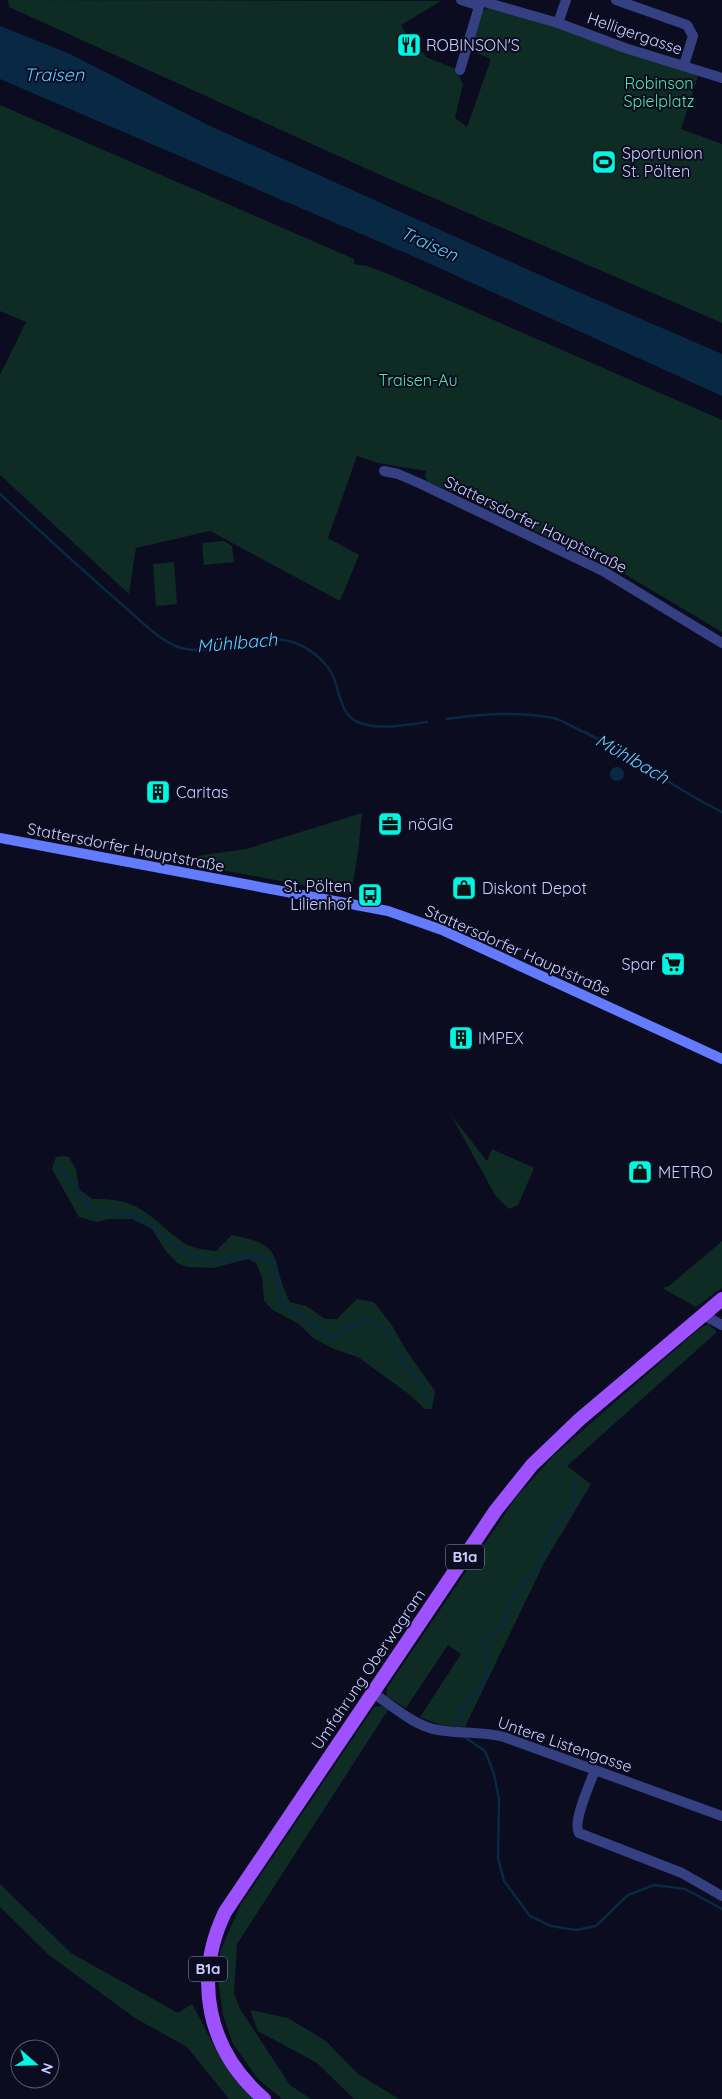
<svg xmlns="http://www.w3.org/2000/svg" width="722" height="2099" viewBox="0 0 722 2099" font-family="Quicksand,sans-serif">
<rect width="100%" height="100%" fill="#0c0c21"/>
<path fill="#0e2b24" d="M 8,0 L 441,1 L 401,25 L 408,37 L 411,36 L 421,53 L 423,52 L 426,57 L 456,69 L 463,84 L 455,118 L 467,127 L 491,59 L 470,50 L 482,11 L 490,7 L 557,25 L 698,76 L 681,129 L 722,144 L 722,323 L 385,177 L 9,7 Z
M 0,105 L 354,259 L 354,264 L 367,266 L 391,275 L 722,420 L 722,632 L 606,563 L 592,559 L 578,550 L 565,546 L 530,529 L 513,515 L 495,512 L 471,499 L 428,482 L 425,476 L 426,471 L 378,463 L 357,456 L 328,538 L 359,555 L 340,601 L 210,531 L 136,548 L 129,594 L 0,475 L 0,375 L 26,322 L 0,311 Z
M 224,541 L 232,546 L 234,562 L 204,565 L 202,543 Z
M 174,562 L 177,604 L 156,606 L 153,564 Z
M 362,813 L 358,853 L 351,894 L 200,866 L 197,862 L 196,856 L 246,849 Z
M 451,1115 L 487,1161 L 492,1149 L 534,1168 L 518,1205 L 509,1209 L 495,1195 Z
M 62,1156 L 69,1157 L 76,1169 L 79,1189 L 92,1199 C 105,1199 117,1199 130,1204 C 149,1211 164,1229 180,1240 C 189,1248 205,1250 216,1251 L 232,1235 C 290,1246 268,1261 290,1302 L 306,1306 L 325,1319 L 337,1319 L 357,1299 L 374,1302 L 391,1324 L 408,1353 L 435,1391 L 432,1409 L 425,1409 L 410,1395 L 358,1357 L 334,1349 L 313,1338 L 299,1324 L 273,1310 L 264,1301 L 262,1277 L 256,1263 L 248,1259 L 213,1268 L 187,1267 L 177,1263 L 165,1250 L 152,1229 L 132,1219 L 109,1219 L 97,1222 L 79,1217 L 52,1169 L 56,1157 Z
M 722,1241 L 722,1288 L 696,1307 L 662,1288 L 669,1286 Z
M 708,1324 L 717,1332 L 567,1466 L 591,1484 L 544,1563 L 465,1727 L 441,1725 L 420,1717 L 461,1654 L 448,1645 L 406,1708 L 386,1696 L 387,1688 L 517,1496 L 553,1456 L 699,1329 Z
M 383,1706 L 388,1710 L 237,1944 L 234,1993 L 240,2009 L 290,2085 L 311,2099 L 282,2099 L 258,2079 L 233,2044 L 223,2015 L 218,1978 L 221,1949 L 241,1904 L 374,1707 Z
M 0,1884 L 71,1953 L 178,2013 L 192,2004 C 210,2036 225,2075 255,2099 L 229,2099 L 187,2047 L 135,2018 L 49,1955 L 0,1907 Z
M 250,2010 L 288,2018 L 326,2041 L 358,2074 L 399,2099 L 354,2099 L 317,2063 L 258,2031 Z"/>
<path fill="#092843" d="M 0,26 L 70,54 L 208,125 L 560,284 L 722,354 L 722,396 L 415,257 L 0,79 Z
M610 774a7 7 0 1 1 14 0a7 7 0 1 1-14 0Z"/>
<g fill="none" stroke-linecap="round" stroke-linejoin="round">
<path stroke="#092843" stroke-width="2.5" d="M 0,494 C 42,533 83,571 126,608 C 141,621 159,640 178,647 C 213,659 266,627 300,645 C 313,651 327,663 333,676 C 340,692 340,716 360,723 C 379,730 407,725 427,722
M 447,719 C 482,714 518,711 553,718 C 563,720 574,728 584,732 C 632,755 674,789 722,812
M 55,1164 L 73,1183 L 89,1207 L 98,1212 L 121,1213 L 140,1218 L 187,1254 L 206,1259 L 223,1261 L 236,1257 L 254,1256 L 270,1260 L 276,1267 L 281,1304 L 308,1320 L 326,1335 L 335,1338 C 352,1326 371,1310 388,1334 C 394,1342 397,1353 403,1361 C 414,1374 422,1384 429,1400
M 459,1729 L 456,1723 L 468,1701 L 483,1685 L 487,1674 L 487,1652 L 483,1641 L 505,1625 L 509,1604 L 521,1586 L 535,1573 L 544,1554 L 547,1538 L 554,1526 L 567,1515 L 575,1497 L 575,1482
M 463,1736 L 485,1751 L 494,1774 L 499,1799 L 498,1858 L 504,1881 L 530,1916 L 551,1926 L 576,1930 L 596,1926 L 628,1895 L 654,1885 L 685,1889 L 722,1909"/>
<path stroke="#344082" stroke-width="10" d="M 461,0 L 474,4 L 481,1 L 558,23 L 625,48 L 722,78
M 616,0 L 687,25 L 693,36 L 684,65
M 558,23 L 566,0
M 460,70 L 481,0
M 384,471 L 398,474 L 419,483 L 603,571 L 722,643
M 703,1315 L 722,1325
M 373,1693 C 393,1706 414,1726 438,1730 C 461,1734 480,1731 504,1737 L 722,1816
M 595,1770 C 590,1784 572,1822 579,1833 L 682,1873 L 722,1896"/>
<path stroke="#627bff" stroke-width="10" d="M 0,838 L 388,911 L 442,930 L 722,1059"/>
<path stroke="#9e52ff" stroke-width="14" d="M 264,2099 C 207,2050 193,1979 225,1912 L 496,1510 L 532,1465 L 580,1419 L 722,1299"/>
</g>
<defs>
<symbol id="restaurant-square" viewBox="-11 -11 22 22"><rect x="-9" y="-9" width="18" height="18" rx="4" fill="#00f6e1" stroke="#0c0c21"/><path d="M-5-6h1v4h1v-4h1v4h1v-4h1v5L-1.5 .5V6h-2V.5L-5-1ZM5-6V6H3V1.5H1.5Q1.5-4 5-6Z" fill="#111"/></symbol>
<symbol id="stadium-square" viewBox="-11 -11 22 22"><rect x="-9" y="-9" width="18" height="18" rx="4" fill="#00f6e1" stroke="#0c0c21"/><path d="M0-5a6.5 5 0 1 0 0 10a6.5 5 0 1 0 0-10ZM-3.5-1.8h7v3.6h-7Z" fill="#111"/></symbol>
<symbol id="building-square" viewBox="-11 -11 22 22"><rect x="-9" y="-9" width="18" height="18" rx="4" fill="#00f6e1" stroke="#0c0c21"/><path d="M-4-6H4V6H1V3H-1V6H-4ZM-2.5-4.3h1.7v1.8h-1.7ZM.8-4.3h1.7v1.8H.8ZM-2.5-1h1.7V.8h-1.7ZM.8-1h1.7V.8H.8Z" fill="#111"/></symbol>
<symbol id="office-square" viewBox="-11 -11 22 22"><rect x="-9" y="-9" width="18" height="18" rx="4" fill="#00f6e1" stroke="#0c0c21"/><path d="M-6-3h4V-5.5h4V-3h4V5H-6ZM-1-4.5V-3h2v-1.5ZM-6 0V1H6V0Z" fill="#111"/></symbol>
<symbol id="shop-square" viewBox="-11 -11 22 22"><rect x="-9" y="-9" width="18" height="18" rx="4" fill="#00f6e1" stroke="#0c0c21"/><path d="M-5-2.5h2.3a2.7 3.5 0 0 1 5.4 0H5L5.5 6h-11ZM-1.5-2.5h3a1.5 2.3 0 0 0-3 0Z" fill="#111"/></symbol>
<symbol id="bus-square" viewBox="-11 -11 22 22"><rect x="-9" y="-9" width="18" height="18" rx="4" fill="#00f6e1" stroke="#0c0c21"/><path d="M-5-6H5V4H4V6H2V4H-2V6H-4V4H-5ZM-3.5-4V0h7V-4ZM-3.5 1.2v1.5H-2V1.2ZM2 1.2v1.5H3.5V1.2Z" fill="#111"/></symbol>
<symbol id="supermarket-square" viewBox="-11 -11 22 22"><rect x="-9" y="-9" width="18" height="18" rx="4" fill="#00f6e1" stroke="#0c0c21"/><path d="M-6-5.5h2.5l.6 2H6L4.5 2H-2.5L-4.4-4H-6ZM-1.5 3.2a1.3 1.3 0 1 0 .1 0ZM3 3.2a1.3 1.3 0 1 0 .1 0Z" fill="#111"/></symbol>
</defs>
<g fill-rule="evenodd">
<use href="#restaurant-square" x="395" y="31" width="28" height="28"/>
<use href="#stadium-square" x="590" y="148" width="28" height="28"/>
<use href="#building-square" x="144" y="778" width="28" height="28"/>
<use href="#office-square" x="376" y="810" width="28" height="28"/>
<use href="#shop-square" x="450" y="874" width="28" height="28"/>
<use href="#bus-square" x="356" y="881" width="28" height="28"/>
<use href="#supermarket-square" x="659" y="950" width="28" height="28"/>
<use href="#building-square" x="447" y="1024" width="28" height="28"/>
<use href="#shop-square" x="626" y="1158" width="28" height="28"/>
</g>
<g text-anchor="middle" stroke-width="4" stroke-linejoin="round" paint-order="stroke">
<g fill="#0c0c21" stroke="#9294bc" stroke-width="1">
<rect x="446" y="1544.5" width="38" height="25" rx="4"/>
<rect x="189" y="1956.5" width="38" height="25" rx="4"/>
</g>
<g font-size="15" font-weight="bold" fill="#cbcfff">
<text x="465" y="1562">B1a</text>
<text x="208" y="1974">B1a</text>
</g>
<g font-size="16" fill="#cbcfff" stroke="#0c0c21">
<text transform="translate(635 33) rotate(19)" y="6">Helligergasse</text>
<text transform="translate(536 524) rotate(26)" y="6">Stattersdorfer Hauptstraße</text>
<text transform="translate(126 847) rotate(11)" y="6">Stattersdorfer Hauptstraße</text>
<text transform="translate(518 950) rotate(24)" y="6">Stattersdorfer Hauptstraße</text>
<text transform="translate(368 1669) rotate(-56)" y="6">Umfahrung Oberwagram</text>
<text transform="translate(565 1744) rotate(19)" y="6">Untere Listengasse</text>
</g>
<g font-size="16" fill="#cbcfff" stroke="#0c0c21" text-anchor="start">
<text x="426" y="51">ROBINSON'S</text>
<text x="622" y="159">Sportunion<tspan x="622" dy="18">St. Pölten</tspan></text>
<text x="176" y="798">Caritas</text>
<text x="408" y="830">nöGIG</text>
<text x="352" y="892" text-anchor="end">St. Pölten<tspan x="352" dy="18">Lilienhof</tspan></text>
<text x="482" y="894">Diskont Depot</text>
<text x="656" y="970" text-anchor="end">Spar</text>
<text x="478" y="1044">IMPEX</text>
<text x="658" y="1178">METRO</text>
</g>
<g font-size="16" fill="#51e5a5" stroke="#0c0c21">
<text x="659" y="89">Robinson<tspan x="659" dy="18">Spielplatz</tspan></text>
<text x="418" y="386">Traisen-Au</text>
</g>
<g font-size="18" font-style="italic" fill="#59d1ff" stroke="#0c0c21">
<text x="54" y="81">Traisen</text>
<text transform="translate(429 244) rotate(24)" y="6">Traisen</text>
<text transform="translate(237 643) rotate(-5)" y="6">Mühlbach</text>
<text transform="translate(632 759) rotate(30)" y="6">Mühlbach</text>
</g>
</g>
<g transform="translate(35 2064) rotate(110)"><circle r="24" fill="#0c0c21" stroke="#585a7a"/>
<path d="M0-4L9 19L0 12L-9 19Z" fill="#00f6e1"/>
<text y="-8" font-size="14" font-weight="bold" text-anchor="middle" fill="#cbcfff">N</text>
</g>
</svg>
